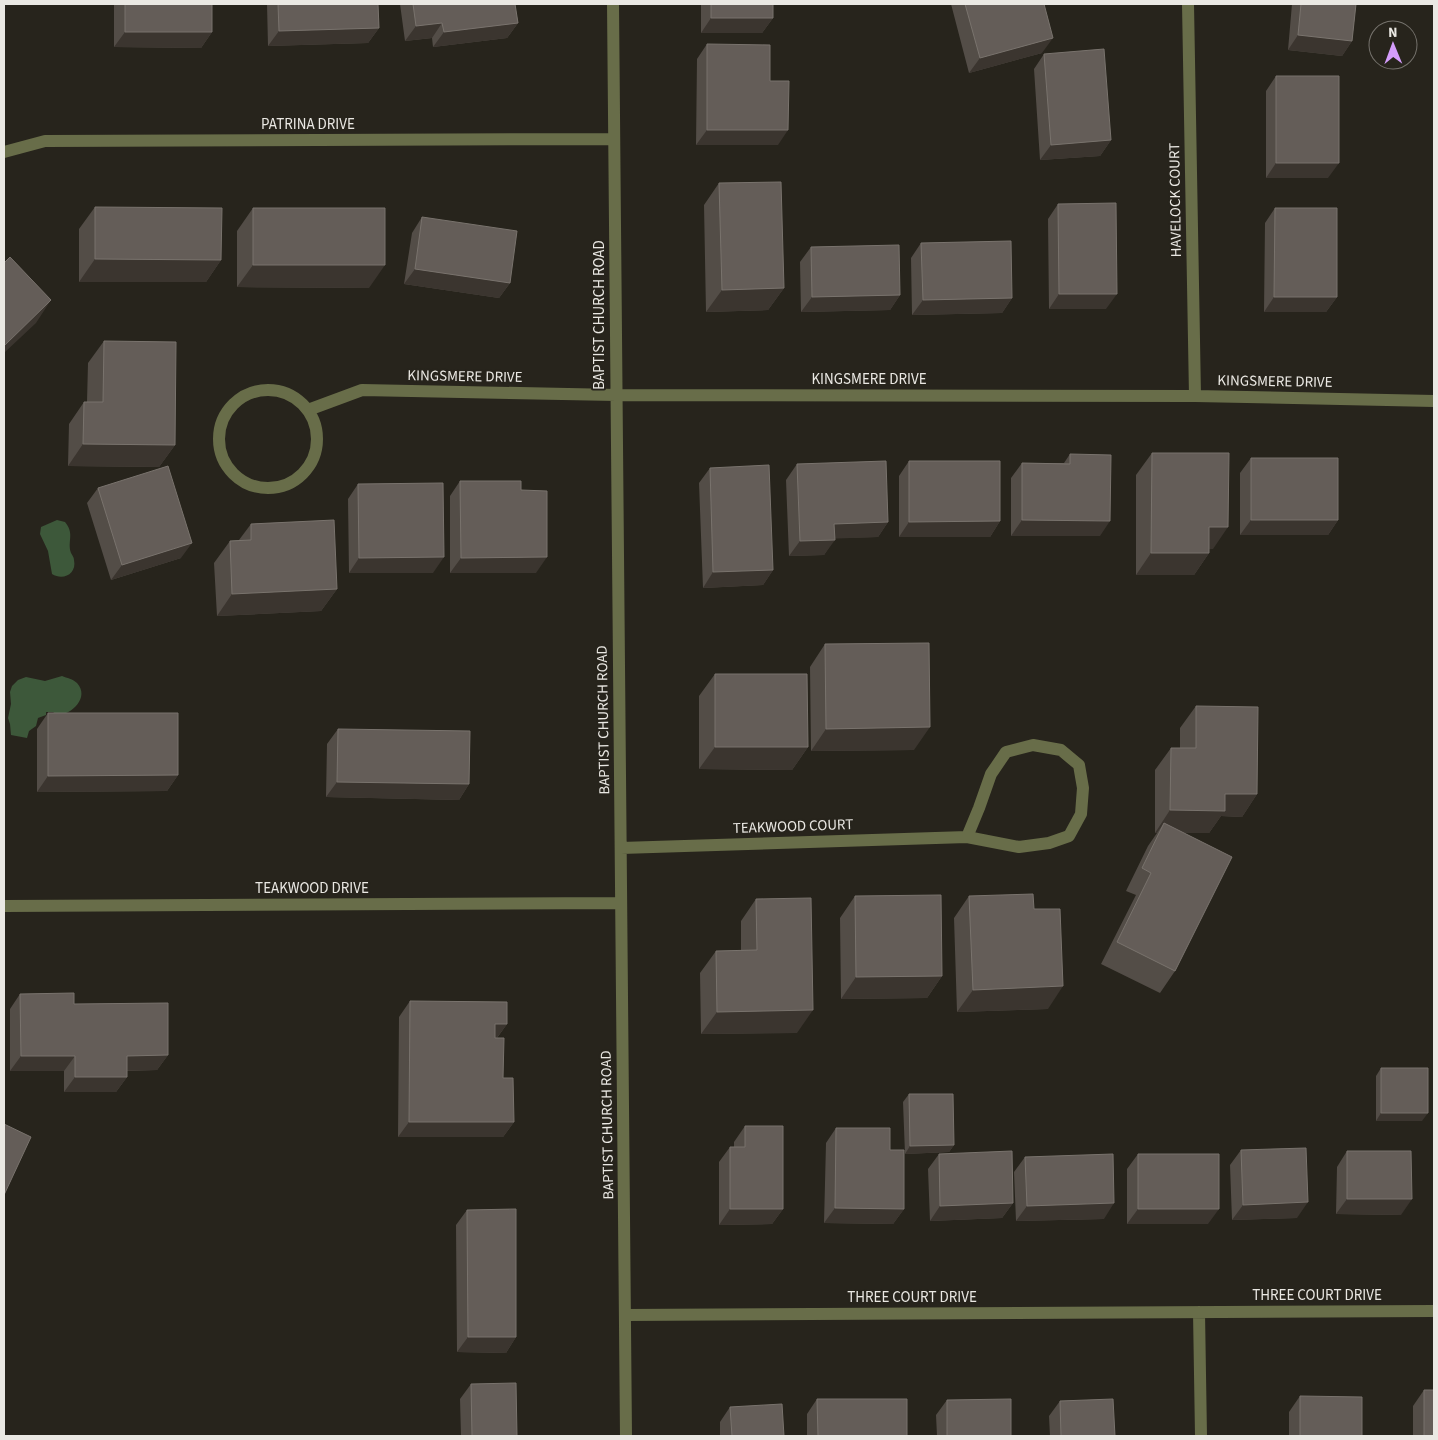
<svg xmlns="http://www.w3.org/2000/svg" width="1438" height="1440" viewBox="0 0 1438 1440" font-family="'Source Sans 3',sans-serif">
<rect width="100%" height="100%" fill="#27241c"/>
<path fill="#3d583a" d="M 57,520 L 65,522 C 75,534 67,541 71,553 C 72,555 74,557 74,560 C 77,574 63,581 52,574 L 48,551 L 40,534 L 41,527 Z
M 62,676 C 67,678 73,679 77,683 C 90,697 72,715 57,715 L 53,712 L 46,712 L 46,715 L 38,718 L 36,726 L 29,731 L 27,738 L 11,735 L 10,724 L 8,718 L 11,704 L 10,692 L 12,686 L 18,680 L 26,677 L 45,681 Z"/>
<g fill="none" stroke-linecap="round" stroke-linejoin="round">
<path stroke="#686d49" stroke-width="12" d="M 613,4 L 626,1436
M 1188,4 L 1195,396
M 4,152 L 45,141 L 614,139
M219 439a49 49 0 1 1 98 0a49 49 0 1 1-98 0Z
M 308,410 L 362,390 L 616,395 L 1195,396 L 1434,401
M 621,848 L 967,837 L 1019,847 L 1049,843 L 1069,836 L 1081,814 L 1083,788 L 1079,765 L 1061,750 L 1033,745 L 1006,752 L 991,774 L 979,808 L 967,837
M 4,906 L 621,903
M 1199,1312 L 1201,1436
M 625,1315 L 1434,1311"/>
</g>
<path fill="#534d47" d="M 114,4 L 212,4 L 212,32 L 201,48 L 114,47 Z
M 267,4 L 378,4 L 379,28 L 368,43 L 268,46 Z
M 400,4 L 515,4 L 518,23 L 507,38 L 433,47 L 432,38 L 405,41 Z
M 701,4 L 773,4 L 773,18 L 762,33 L 701,33 Z
M 951,4 L 1044,4 L 1042,53 L 969,73 Z
M 1292,4 L 1356,4 L 1352,41 L 1342,56 L 1288,50 Z
M 707,44 L 770,81 L 778,145 L 696,145 L 697,59 Z
M 1044,54 L 1111,140 L 1100,156 L 1040,160 L 1034,69 Z
M 1276,76 L 1328,178 L 1266,178 L 1266,91 Z
M 719,183 L 784,288 L 768,310 L 706,312 L 704,205 Z
M 1058,204 L 1106,309 L 1049,309 L 1048,219 Z
M 95,207 L 221,260 L 206,282 L 79,282 L 79,229 Z
M 253,208 L 369,288 L 237,287 L 237,231 Z
M 1275,208 L 1337,297 L 1326,312 L 1264,312 L 1265,223 Z
M 422,217 L 510,283 L 499,298 L 404,284 L 412,233 Z
M 921,243 L 1012,298 L 1002,313 L 912,315 L 911,258 Z
M 811,247 L 900,295 L 890,310 L 801,312 L 800,262 Z
M 104,341 L 175,445 L 159,467 L 68,466 L 69,424 L 84,402 L 87,402 L 88,363 Z
M 1152,453 L 1213,549 L 1209,549 L 1209,553 L 1194,575 L 1136,575 L 1136,475 Z
M 1070,454 L 1100,536 L 1011,536 L 1011,478 L 1022,463 L 1064,463 Z
M 1251,458 L 1338,520 L 1328,535 L 1240,535 L 1240,473 Z
M 909,461 L 1000,521 L 990,537 L 899,537 L 899,476 Z
M 797,464 L 888,522 L 878,537 L 835,538 L 824,555 L 789,556 L 786,480 Z
M 710,468 L 773,570 L 763,585 L 703,588 L 699,483 Z
M 460,481 L 536,573 L 450,573 L 450,496 Z
M 358,484 L 433,573 L 349,573 L 348,499 Z
M 98,488 L 181,558 L 111,580 L 87,503 Z
M 251,524 L 337,589 L 321,611 L 217,616 L 214,563 L 230,541 L 239,540 Z
M 825,644 L 914,750 L 811,751 L 810,667 Z
M 715,674 L 808,747 L 792,770 L 699,769 L 699,696 Z
M 1196,706 L 1257,794 L 1242,817 L 1221,816 L 1209,833 L 1183,833 L 1175,971 L 1160,993 L 1101,964 L 1136,895 L 1126,891 L 1148,846 L 1157,833 L 1155,833 L 1155,770 L 1171,748 L 1180,748 L 1180,728 Z
M 48,713 L 178,775 L 167,791 L 37,792 L 37,729 Z
M 338,729 L 469,784 L 459,800 L 326,797 L 327,744 Z
M 855,896 L 942,976 L 927,998 L 841,999 L 840,918 Z
M 969,896 L 1034,909 L 1048,1009 L 957,1012 L 954,918 Z
M 756,899 L 797,1033 L 701,1034 L 700,973 L 716,951 L 741,951 L 741,921 Z
M 20,994 L 74,1004 L 168,1055 L 157,1070 L 127,1071 L 127,1077 L 116,1092 L 64,1092 L 64,1071 L 10,1071 L 10,1009 Z
M 410,1001 L 507,1024 L 497,1038 L 503,1078 L 514,1122 L 503,1137 L 398,1137 L 399,1017 Z
M 1381,1068 L 1422,1121 L 1376,1121 L 1376,1076 Z
M 909,1094 L 954,1145 L 949,1152 L 905,1154 L 903,1102 Z
M 745,1126 L 783,1209 L 772,1224 L 719,1225 L 719,1162 L 730,1147 L 734,1147 L 734,1142 Z
M 836,1128 L 890,1150 L 904,1209 L 893,1224 L 824,1223 L 826,1143 Z
M 1241,1150 L 1297,1218 L 1232,1220 L 1230,1165 Z
M 1347,1151 L 1401,1215 L 1336,1214 L 1337,1167 Z
M 939,1154 L 1013,1203 L 1002,1218 L 930,1221 L 928,1169 Z
M 1138,1154 L 1208,1224 L 1127,1224 L 1127,1169 Z
M 1025,1157 L 1104,1219 L 1016,1221 L 1014,1172 Z
M 467,1210 L 516,1337 L 506,1353 L 457,1352 L 456,1225 Z
M 471,1384 L 517,1436 L 461,1436 L 460,1399 Z
M 1424,1390 L 1434,1436 L 1413,1436 L 1413,1406 Z
M 1300,1396 L 1362,1436 L 1289,1436 L 1289,1412 Z
M 817,1399 L 907,1436 L 807,1436 L 807,1414 Z
M 947,1400 L 1011,1436 L 937,1436 L 936,1415 Z
M 1060,1401 L 1115,1436 L 1050,1436 L 1049,1416 Z
M 730,1407 L 784,1436 L 720,1436 L 720,1422 Z"/>
<path fill="#3b352f" d="M 711,18 L 773,18 L 762,33 L 701,33 Z
M 442,23 L 432,38 L 405,41 L 416,26 Z
M 518,23 L 507,38 L 433,47 L 444,32 Z
M 379,28 L 368,43 L 268,46 L 279,31 Z
M 125,32 L 212,32 L 201,48 L 114,47 Z
M 1298,35 L 1352,41 L 1342,56 L 1288,50 Z
M 1053,38 L 1042,53 L 969,73 L 980,58 Z
M 707,130 L 788,130 L 778,145 L 696,145 Z
M 1111,140 L 1100,156 L 1040,160 L 1051,145 Z
M 1276,163 L 1339,163 L 1328,178 L 1266,178 Z
M 95,259 L 221,260 L 206,282 L 79,282 Z
M 253,265 L 385,265 L 369,288 L 237,287 Z
M 415,269 L 510,283 L 499,298 L 404,284 Z
M 784,288 L 768,310 L 706,312 L 722,290 Z
M 1059,294 L 1117,294 L 1106,309 L 1049,309 Z
M 900,295 L 890,310 L 801,312 L 812,297 Z
M 1274,297 L 1337,297 L 1326,312 L 1264,312 Z
M 1012,298 L 1002,313 L 912,315 L 923,300 Z
M 51,300 L 36,323 L 4,353 L 4,346 Z
M 83,444 L 175,445 L 159,467 L 68,466 Z
M 1022,520 L 1110,521 L 1100,536 L 1011,536 Z
M 1251,520 L 1338,520 L 1328,535 L 1240,535 Z
M 1000,521 L 990,537 L 899,537 L 909,522 Z
M 888,522 L 878,537 L 824,539 L 834,524 Z
M 1209,527 L 1228,527 L 1213,549 L 1194,550 Z
M 835,540 L 824,555 L 789,556 L 800,541 Z
M 192,543 L 181,558 L 111,580 L 122,565 Z
M 1151,553 L 1209,553 L 1194,575 L 1136,575 Z
M 444,557 L 433,573 L 349,573 L 359,558 Z
M 547,557 L 536,573 L 450,573 L 461,558 Z
M 773,570 L 763,585 L 703,588 L 713,572 Z
M 337,589 L 321,611 L 217,616 L 232,594 Z
M 930,727 L 914,750 L 811,751 L 826,729 Z
M 715,747 L 808,747 L 792,770 L 699,769 Z
M 178,775 L 167,791 L 37,792 L 48,776 Z
M 337,782 L 469,784 L 459,800 L 326,797 Z
M 1225,794 L 1257,794 L 1242,817 L 1221,816 L 1209,833 L 1159,833 L 1164,823 L 1157,833 L 1155,833 L 1170,810 Z
M 942,976 L 927,998 L 841,999 L 856,977 Z
M 1063,986 L 1048,1009 L 957,1012 L 973,990 Z
M 813,1010 L 797,1033 L 701,1034 L 717,1012 Z
M 495,1024 L 507,1024 L 496,1039 L 485,1039 Z
M 168,1055 L 157,1070 L 116,1071 L 127,1056 Z
M 21,1056 L 75,1056 L 64,1071 L 10,1071 Z
M 75,1077 L 127,1077 L 116,1092 L 64,1092 Z
M 1381,1113 L 1428,1113 L 1422,1121 L 1376,1121 Z
M 409,1122 L 514,1122 L 503,1137 L 398,1137 Z
M 954,1145 L 949,1152 L 905,1154 L 910,1146 Z
M 1347,1199 L 1412,1199 L 1401,1215 L 1336,1214 Z
M 1308,1202 L 1297,1218 L 1232,1220 L 1243,1205 Z
M 1013,1203 L 1002,1218 L 930,1221 L 940,1206 Z
M 1114,1203 L 1104,1219 L 1016,1221 L 1027,1206 Z
M 835,1208 L 904,1209 L 893,1224 L 824,1223 Z
M 730,1209 L 783,1209 L 772,1224 L 719,1225 Z
M 1138,1209 L 1219,1209 L 1208,1224 L 1127,1224 Z
M 468,1337 L 516,1337 L 506,1353 L 457,1352 Z"/>
<path fill="#645d58" stroke="#79736d" d="M 125,4 L 212,4 L 212,32 L 125,32 Z
M 278,4 L 378,4 L 379,28 L 279,31 Z
M 413,4 L 515,4 L 518,23 L 444,32 L 442,23 L 416,26 Z
M 711,4 L 773,4 L 773,18 L 711,18 Z
M 965,4 L 1044,4 L 1053,38 L 980,58 Z
M 1301,4 L 1356,4 L 1352,41 L 1298,35 Z
M 707,44 L 770,45 L 770,81 L 789,81 L 788,130 L 707,130 Z
M 1104,49 L 1111,140 L 1051,145 L 1044,54 Z
M 1276,76 L 1339,76 L 1339,163 L 1276,163 Z
M 781,182 L 784,288 L 722,290 L 719,183 Z
M 1116,203 L 1117,294 L 1059,294 L 1058,204 Z
M 95,207 L 222,208 L 221,260 L 95,259 Z
M 253,208 L 385,208 L 385,265 L 253,265 Z
M 1275,208 L 1337,208 L 1337,297 L 1274,297 Z
M 422,217 L 517,231 L 510,283 L 415,269 Z
M 1011,241 L 1012,298 L 923,300 L 921,243 Z
M 899,245 L 900,295 L 812,297 L 811,247 Z
M 10,257 L 51,300 L 4,346 L 4,263 Z
M 104,341 L 176,342 L 175,445 L 83,444 L 84,402 L 103,402 Z
M 1152,453 L 1229,453 L 1228,527 L 1209,527 L 1209,553 L 1151,553 Z
M 1070,454 L 1111,455 L 1110,521 L 1022,520 L 1022,463 L 1070,464 Z
M 1251,458 L 1338,458 L 1338,520 L 1251,520 Z
M 886,461 L 888,522 L 834,524 L 835,540 L 800,541 L 797,464 Z
M 909,461 L 1000,461 L 1000,521 L 909,522 Z
M 769,465 L 773,570 L 713,572 L 710,468 Z
M 168,466 L 192,543 L 122,565 L 98,488 Z
M 460,481 L 521,481 L 521,490 L 547,491 L 547,557 L 461,558 Z
M 443,483 L 444,557 L 359,558 L 358,484 Z
M 334,520 L 337,589 L 232,594 L 230,541 L 251,540 L 251,524 Z
M 929,643 L 930,727 L 826,729 L 825,644 Z
M 715,674 L 807,674 L 808,747 L 715,747 Z
M 1196,706 L 1258,707 L 1257,794 L 1225,794 L 1225,811 L 1170,810 L 1171,748 L 1196,748 Z
M 48,713 L 178,713 L 178,775 L 48,776 Z
M 338,729 L 470,731 L 469,784 L 337,782 Z
M 1164,823 L 1232,857 L 1175,971 L 1117,942 L 1151,873 L 1142,868 Z
M 1033,894 L 1034,909 L 1060,909 L 1063,986 L 973,990 L 969,896 Z
M 941,895 L 942,976 L 856,977 L 855,896 Z
M 811,898 L 813,1010 L 717,1012 L 716,951 L 757,950 L 756,899 Z
M 74,993 L 74,1004 L 168,1003 L 168,1055 L 127,1056 L 127,1077 L 75,1077 L 75,1056 L 21,1056 L 20,994 Z
M 410,1001 L 507,1002 L 507,1024 L 495,1024 L 495,1038 L 504,1038 L 503,1078 L 513,1078 L 514,1122 L 409,1122 Z
M 1381,1068 L 1428,1068 L 1428,1113 L 1381,1113 Z
M 909,1094 L 953,1094 L 954,1145 L 910,1146 Z
M 4,1124 L 31,1137 L 4,1195 Z
M 745,1126 L 783,1126 L 783,1209 L 730,1209 L 730,1147 L 745,1147 Z
M 836,1128 L 890,1128 L 890,1150 L 904,1150 L 904,1209 L 835,1208 Z
M 1306,1148 L 1308,1202 L 1243,1205 L 1241,1150 Z
M 1012,1151 L 1013,1203 L 940,1206 L 939,1154 Z
M 1347,1151 L 1411,1151 L 1412,1199 L 1347,1199 Z
M 1113,1154 L 1114,1203 L 1027,1206 L 1025,1157 Z
M 1138,1154 L 1219,1154 L 1219,1209 L 1138,1209 Z
M 516,1209 L 516,1337 L 468,1337 L 467,1210 Z
M 516,1383 L 517,1436 L 472,1436 L 471,1384 Z
M 1424,1390 L 1434,1390 L 1434,1436 L 1424,1436 Z
M 1300,1396 L 1362,1397 L 1362,1436 L 1300,1436 Z
M 817,1399 L 907,1399 L 907,1436 L 818,1436 Z
M 1011,1399 L 1011,1436 L 947,1436 L 947,1400 Z
M 1113,1399 L 1115,1436 L 1061,1436 L 1060,1401 Z
M 782,1404 L 784,1436 L 732,1436 L 730,1407 Z"/>
<g text-anchor="middle" stroke-width="4" stroke-linejoin="round" paint-order="stroke">
<g font-size="15" fill="#eae8e3" stroke="#27241c">
<text x="308" y="129">PATRINA DRIVE</text>
<text transform="translate(1175 200) rotate(-91)" y="5">HAVELOCK COURT</text>
<text transform="translate(599 315) rotate(-90)" y="5">BAPTIST CHURCH ROAD</text>
<text transform="translate(465 376) rotate(1)" y="5">KINGSMERE DRIVE</text>
<text x="869" y="384">KINGSMERE DRIVE</text>
<text transform="translate(1275 381) rotate(1)" y="5">KINGSMERE DRIVE</text>
<text transform="translate(603 720) rotate(-91)" y="5">BAPTIST CHURCH ROAD</text>
<text transform="translate(793 826) rotate(-2)" y="5">TEAKWOOD COURT</text>
<text x="312" y="893">TEAKWOOD DRIVE</text>
<text transform="translate(607 1125) rotate(-91)" y="5">BAPTIST CHURCH ROAD</text>
<text x="1317" y="1300">THREE COURT DRIVE</text>
<text x="912" y="1302">THREE COURT DRIVE</text>
</g>
</g>
<rect width="1438" height="1440" fill="none" stroke="#eae8e3" stroke-width="10"/>
<g transform="translate(1393 45) rotate(359)"><circle r="24" fill="#27241c" stroke="#75726c"/>
<path d="M0-4L9 19L0 12L-9 19Z" fill="#d49cfb"/>
<text y="-8" font-size="14" font-weight="bold" text-anchor="middle" fill="#eae8e3">N</text>
</g>
</svg>
